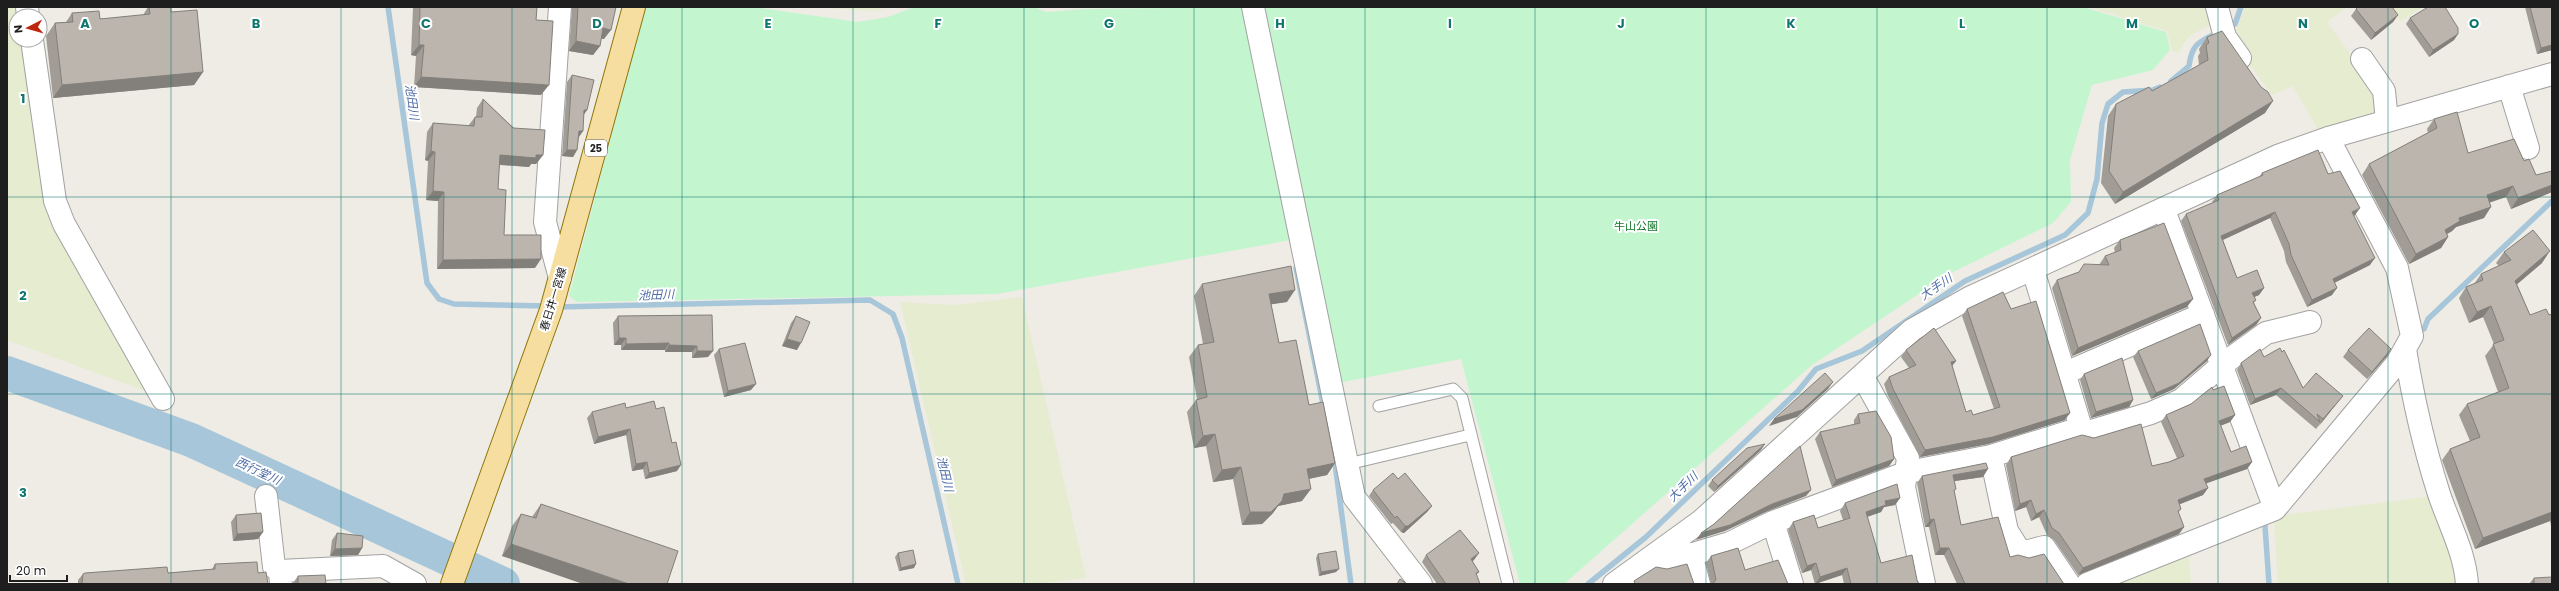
<svg xmlns="http://www.w3.org/2000/svg" width="2559" height="591" viewBox="0 0 2559 591" font-family="Poppins,'Noto Sans JP',sans-serif">
<rect width="100%" height="100%" fill="#eeece4"/>
<path fill="#e6ecd0" d="M 7,7 L 24,7 L 25,16 L 16,16 L 16,40 L 29,40 L 51,193 L 151,393 L 7,340 Z
M 813,7 L 888,7 L 874,11 Z
M 2089,7 L 2215,7 L 2212,24 L 2189,36 L 2178,53 L 2172,51 L 2167,31 Z
M 2245,7 L 2347,7 L 2327,22 L 2379,94 L 2383,114 L 2320,133 L 2293,86 L 2272,95 L 2228,35 L 2237,28 Z
M 2391,7 L 2423,7 L 2400,21 Z
M 1022,297 L 1086,578 L 1037,584 L 966,584 L 900,302 L 956,305 Z
M 2433,496 L 2459,584 L 2278,584 L 2274,521 L 2284,515 Z
M 2188,549 L 2191,584 L 2104,584 Z"/>
<path fill="#c3f6cf" d="M 645,7 L 753,7 L 858,22 L 888,17 L 915,7 L 1034,7 L 1046,12 L 1086,9 L 1262,7 L 2083,7 L 2166,32 L 2170,50 L 2153,70 L 2092,85 L 2070,160 L 2071,202 L 2053,223 L 1947,275 L 1812,365 L 1564,584 L 1520,584 L 1461,359 L 1338,383 L 1307,237 L 997,294 L 576,302 L 569,296 Z"/>
<g fill="none" stroke-linecap="round" stroke-linejoin="round">
<path stroke="#a7c6d9" stroke-width="5.5" d="M 388,7 L 427,283 L 439,299 L 454,304 L 547,306
M 2227,28 L 2235,24 L 2241,7
M 2171,81 L 2189,66 C 2192,43 2199,42 2219,32
M 1296,268 L 1324,409
M 557,307 L 870,300 L 893,314 L 902,338 L 958,584
M 2424,329 L 2428,319 L 2552,201
M 1334,456 L 1351,584
M 2265,526 L 2269,584
M 1588,584 L 1646,537 L 1798,391 L 1816,369 L 1862,351 L 1965,281 L 2065,235 L 2088,213 L 2097,179 L 2102,123 L 2108,104 L 2123,92 L 2153,90 L 2160,87"/>
<path stroke="#a7c6d9" stroke-width="34" d="M 7,373 L 191,440 L 503,584"/>
<defs>
<path id="service" d="M 1379,406 L 1453,389 L 1462,398 L 1508,584
M 1348,464 L 1470,435"/>
<path id="minor" d="M 27,7 L 28,16
M 560,7 L 545,222 L 560,278
M 1253,7 L 1354,497 L 1421,584
M 2217,7 L 2225,37 L 2240,58
M 32,40 L 55,201 L 64,224 L 163,399
M 2362,59 L 2384,91 L 2387,121
M 2509,86 L 2528,148
M 2164,210 L 2275,509
M 2405,349 C 2413,398 2424,447 2439,494 C 2449,524 2465,553 2467,584
M 2065,373 L 2203,314
M 1863,377 L 1908,458 L 1904,487 L 1924,584
M 2081,428 L 2085,433 L 2151,413 L 2181,400 L 2223,364 L 2266,333 L 2310,322
M 1991,456 L 2007,531 L 2021,553 L 2044,547 L 2069,584
M 266,496 L 274,567 L 280,571
M 1773,522 L 1792,584
M 1691,554 L 1699,584
M 1652,557 L 1659,564 L 1730,543 L 1773,522 L 1908,472 L 1991,456 L 2081,428 L 2033,270
M 281,584 L 280,571 L 383,566 L 415,584
M 1614,584 L 1701,521 L 1912,330 L 1969,298 L 2280,155 L 2328,138 L 2552,74
M 2087,584 L 2275,509 L 2397,363 L 2412,336 L 2397,268 L 2328,138"/>
<path id="primary" d="M 452,584 L 551,310 L 634,7"/>
</defs>
<use href="#service" stroke="#a2a2a2" stroke-width="13"/>
<use href="#minor" stroke="#a2a2a2" stroke-width="24"/>
<use href="#primary" stroke="#8e7609" stroke-width="24"/>
<use href="#service" stroke="#fff" stroke-width="11"/>
<use href="#minor" stroke="#fff" stroke-width="22"/>
<use href="#primary" stroke="#f6dea1" stroke-width="22"/>
</g>
<path fill="#a19c96" d="M 148,7 L 171,7 L 171,12 L 203,72 L 194,85 L 53,98 L 46,36 L 55,23 L 66,22 L 72,13 L 100,19 L 143,15 Z
M 413,7 L 537,7 L 536,20 L 541,95 L 414,87 L 416,56 L 411,55 Z
M 572,7 L 616,7 L 604,39 L 601,38 L 600,46 L 593,55 L 569,51 Z
M 2525,7 L 2552,7 L 2552,50 L 2537,54 Z
M 2356,9 L 2398,15 L 2393,22 L 2371,40 L 2351,16 Z
M 2410,18 L 2458,34 L 2454,40 L 2429,57 L 2406,24 Z
M 2207,37 L 2265,113 L 2115,204 L 2101,183 L 2108,116 L 2116,104 L 2152,91 L 2199,65 L 2198,56 L 2200,53 L 2199,49 Z
M 572,75 L 587,110 L 583,116 L 583,131 L 579,137 L 577,150 L 573,157 L 562,156 L 567,82 Z
M 483,99 L 543,155 L 536,164 L 531,164 L 529,167 L 499,165 L 498,189 L 504,235 L 535,268 L 437,269 L 438,201 L 426,200 L 428,161 L 425,160 L 427,132 L 433,123 L 468,126 L 475,117 L 476,117 L 477,108 Z
M 2434,119 L 2468,153 L 2524,161 L 2536,175 L 2552,171 L 2552,192 L 2511,209 L 2506,197 L 2489,202 L 2484,218 L 2456,227 L 2452,231 L 2447,234 L 2448,237 L 2441,248 L 2409,264 L 2362,175 L 2369,164 L 2428,133 L 2427,129 Z
M 2262,173 L 2328,174 L 2355,215 L 2354,216 L 2370,265 L 2334,283 L 2332,295 L 2307,307 L 2286,262 L 2284,251 L 2270,218 L 2223,240 L 2237,278 L 2264,288 L 2259,295 L 2254,297 L 2256,300 L 2254,303 L 2261,318 L 2256,325 L 2228,345 L 2181,221 L 2186,214 L 2213,203 L 2212,202 L 2217,195 L 2259,177 Z
M 2120,240 L 2187,307 L 2072,356 L 2052,288 L 2057,280 L 2099,265 L 2105,256 L 2115,253 L 2114,248 Z
M 2504,252 L 2542,263 L 2517,284 L 2530,315 L 2549,315 L 2552,314 L 2552,525 L 2551,525 L 2550,521 L 2475,549 L 2442,460 L 2450,449 L 2470,441 L 2459,415 L 2467,404 L 2498,392 L 2485,356 L 2494,344 L 2483,317 L 2469,323 L 2459,298 L 2466,287 L 2474,284 L 2481,274 L 2499,266 L 2496,263 Z
M 1202,284 L 1287,302 L 1271,304 L 1279,343 L 1309,405 L 1335,463 L 1327,475 L 1309,479 L 1302,501 L 1278,506 L 1273,513 L 1262,524 L 1242,525 L 1233,479 L 1213,482 L 1206,446 L 1194,448 L 1187,412 L 1196,400 L 1197,399 L 1189,357 L 1198,345 L 1203,344 L 1194,296 Z
M 1967,309 L 2011,309 L 2065,420 L 1988,444 L 1920,457 L 1888,396 L 1884,384 L 1889,377 L 1909,368 L 1901,357 L 1906,350 L 1956,361 L 1952,366 L 1966,412 L 1973,415 L 1994,409 L 1962,316 Z
M 712,315 L 708,357 L 692,358 L 692,352 L 665,352 L 665,350 L 621,350 L 621,345 L 614,345 L 613,323 L 618,316 Z
M 796,316 L 797,350 L 782,346 L 791,323 Z
M 719,349 L 751,390 L 724,397 L 714,355 Z
M 2348,350 L 2387,356 L 2367,379 L 2343,357 Z
M 2138,351 L 2207,361 L 2174,389 L 2151,399 L 2133,357 Z
M 2264,357 L 2303,388 L 2343,396 L 2338,402 L 2316,429 L 2276,395 L 2250,405 L 2237,370 L 2241,363 Z
M 2084,374 L 2133,400 L 2129,407 L 2091,418 L 2080,380 Z
M 2213,390 L 2235,415 L 2230,422 L 2220,426 L 2231,452 L 2252,462 L 2247,469 L 2206,483 L 2208,488 L 2203,495 L 2179,504 L 2181,509 L 2178,513 L 2184,527 L 2179,534 L 2078,575 L 2054,540 L 2047,535 L 2039,517 L 2031,521 L 2026,507 L 2015,511 L 2006,465 L 2011,457 L 2152,466 L 2169,462 L 2177,458 L 2161,422 L 2166,415 L 2191,404 Z
M 626,408 L 656,409 L 672,443 L 677,471 L 645,479 L 643,469 L 632,471 L 626,435 L 594,444 L 587,418 L 592,412 Z
M 1858,414 L 1894,459 L 1889,466 L 1832,487 L 1815,439 L 1820,432 L 1854,425 L 1854,420 Z
M 1761,450 L 1714,492 L 1708,486 L 1712,480 Z
M 1922,476 L 1983,477 L 1955,481 L 1954,492 L 1961,525 L 2010,557 L 2064,584 L 1957,584 L 1944,555 L 1935,555 L 1929,527 L 1925,527 L 1917,483 Z
M 1398,479 L 1432,506 L 1427,512 L 1404,533 L 1401,532 L 1393,523 L 1391,524 L 1369,496 L 1373,490 Z
M 1900,498 L 1895,505 L 1884,507 L 1881,512 L 1867,517 L 1881,563 L 1917,580 L 1919,584 L 1844,584 L 1842,575 L 1815,584 L 1811,570 L 1802,573 L 1788,530 L 1793,522 L 1818,528 L 1843,520 L 1840,511 L 1845,503 Z
M 541,504 L 667,584 L 502,556 L 512,526 L 521,514 L 532,517 Z
M 236,515 L 263,532 L 258,539 L 233,541 L 231,522 Z
M 337,533 L 362,548 L 358,555 L 330,556 L 332,540 Z
M 898,553 L 914,568 L 899,571 L 895,557 Z
M 1479,553 L 1472,561 L 1479,572 L 1476,575 L 1480,584 L 1437,584 L 1422,562 L 1426,555 Z
M 1318,554 L 1336,572 L 1319,576 L 1316,558 Z
M 1711,556 L 1745,570 L 1788,584 L 1711,584 L 1706,563 Z
M 215,564 L 258,573 L 268,584 L 78,584 L 78,580 L 83,574 L 168,573 L 212,569 Z
M 298,576 L 326,584 L 293,584 L 293,583 Z
M 2534,578 L 2552,584 L 2529,584 Z"/>
<path fill="#837f7a" d="M 2398,15 L 2393,22 L 2371,40 L 2375,33 Z
M 603,28 L 611,30 L 604,39 L 597,38 Z
M 2458,34 L 2454,40 L 2429,57 L 2433,50 Z
M 576,41 L 600,46 L 593,55 L 569,51 Z
M 419,45 L 424,45 L 416,56 L 411,55 Z
M 2552,45 L 2552,50 L 2537,54 L 2541,48 Z
M 203,72 L 194,85 L 53,98 L 62,85 Z
M 421,77 L 549,85 L 541,95 L 414,87 Z
M 2273,101 L 2265,113 L 2115,204 L 2123,192 Z
M 584,110 L 587,110 L 582,117 Z
M 579,131 L 583,131 L 578,138 Z
M 567,150 L 577,150 L 573,157 L 562,156 Z
M 431,151 L 435,152 L 428,161 L 425,160 Z
M 500,155 L 543,155 L 536,164 L 531,164 L 529,167 L 493,164 Z
M 2552,185 L 2552,192 L 2511,209 L 2518,198 Z
M 2513,186 L 2506,197 L 2480,206 L 2487,195 Z
M 433,191 L 444,192 L 438,201 L 426,200 Z
M 2491,207 L 2484,218 L 2456,227 L 2452,231 L 2437,240 L 2445,230 L 2459,218 Z
M 2360,208 L 2355,215 L 2347,219 L 2352,212 Z
M 2275,212 L 2270,218 L 2216,243 L 2221,236 Z
M 2448,237 L 2441,248 L 2409,264 L 2416,254 Z
M 2550,251 L 2542,263 L 2508,292 L 2515,281 Z
M 2375,258 L 2370,265 L 2328,286 L 2333,279 Z
M 541,259 L 535,268 L 437,269 L 443,260 Z
M 2264,288 L 2259,295 L 2247,300 L 2252,293 Z
M 2337,288 L 2332,295 L 2307,307 L 2312,300 Z
M 1295,290 L 1287,302 L 1261,306 L 1269,294 Z
M 2193,299 L 2187,307 L 2072,356 L 2078,348 Z
M 2491,306 L 2483,317 L 2469,323 L 2477,312 Z
M 2261,318 L 2256,325 L 2228,345 L 2232,338 Z
M 619,338 L 626,338 L 621,345 L 614,345 Z
M 787,339 L 801,343 L 797,350 L 782,346 Z
M 669,343 L 665,350 L 621,350 L 626,344 Z
M 669,345 L 697,346 L 692,352 L 665,352 Z
M 2391,349 L 2387,356 L 2367,379 L 2372,372 Z
M 697,351 L 713,351 L 708,357 L 692,358 Z
M 2211,355 L 2207,361 L 2174,389 L 2151,399 L 2156,393 Z
M 1956,361 L 1951,367 L 1951,362 Z
M 1833,382 L 1828,389 L 1797,417 L 1769,426 L 1774,419 Z
M 756,384 L 751,390 L 724,397 L 728,391 Z
M 2281,388 L 2276,395 L 2250,405 L 2255,399 Z
M 2343,396 L 2338,402 L 2319,426 L 2323,419 Z
M 2133,400 L 2129,407 L 2091,418 L 2096,412 Z
M 2070,413 L 2065,420 L 1988,444 L 1920,457 L 1925,450 Z
M 2235,415 L 2230,422 L 2214,428 L 2219,421 Z
M 630,429 L 626,435 L 594,444 L 598,437 Z
M 1215,434 L 1206,446 L 1194,448 L 1203,436 Z
M 1765,444 L 1761,450 L 1714,492 L 1718,486 Z
M 1894,459 L 1889,466 L 1832,487 L 1836,480 Z
M 647,462 L 643,469 L 632,471 L 636,464 Z
M 2252,462 L 2247,469 L 2199,486 L 2204,479 Z
M 1335,463 L 1327,475 L 1298,481 L 1307,469 Z
M 681,465 L 677,471 L 645,479 L 649,473 Z
M 1241,467 L 1233,479 L 1213,482 L 1222,470 Z
M 1988,469 L 1983,477 L 1948,482 L 1953,475 Z
M 2208,488 L 2203,495 L 2173,507 L 2178,500 Z
M 1311,489 L 1302,501 L 1278,506 L 1273,513 L 1262,524 L 1242,525 L 1250,512 L 1284,494 Z
M 1811,490 L 1806,496 L 1768,511 L 1725,531 L 1696,540 L 1701,533 L 1772,504 Z
M 1900,498 L 1895,505 L 1884,507 L 1881,512 L 1861,519 L 1866,512 L 1885,501 Z
M 2031,500 L 2026,507 L 2015,511 L 2020,504 Z
M 1432,506 L 1427,512 L 1404,533 L 1401,532 L 1405,526 Z
M 2044,510 L 2039,517 L 2031,521 L 2036,514 Z
M 2552,512 L 2552,518 L 2550,521 L 2475,549 L 2483,538 Z
M 1934,519 L 1929,527 L 1925,527 L 1930,520 Z
M 2184,527 L 2179,534 L 2078,575 L 2083,568 Z
M 263,532 L 258,539 L 233,541 L 237,534 Z
M 511,544 L 629,584 L 583,584 L 502,556 Z
M 362,548 L 358,555 L 330,556 L 335,549 Z
M 1940,548 L 1949,548 L 1944,555 L 1935,555 Z
M 1479,553 L 1474,560 L 1467,566 L 1471,559 Z
M 1816,563 L 1811,570 L 1802,573 L 1807,566 Z
M 916,564 L 914,568 L 899,571 L 901,568 Z
M 1847,568 L 1842,575 L 1815,584 L 1820,577 Z
M 1339,569 L 1336,572 L 1319,576 L 1321,572 Z"/>
<path fill="#bbb5ae" stroke="#837f7a" d="M 149,7 L 171,7 L 171,12 L 197,10 L 203,72 L 62,85 L 55,23 L 73,22 L 72,13 L 99,11 L 100,19 L 150,14 Z
M 420,7 L 537,7 L 536,20 L 553,21 L 549,85 L 421,77 L 424,45 L 419,45 Z
M 578,7 L 616,7 L 611,30 L 603,28 L 600,46 L 576,41 Z
M 2358,7 L 2392,7 L 2398,15 L 2375,33 L 2356,9 Z
M 2428,7 L 2445,7 L 2458,28 L 2458,34 L 2433,50 L 2410,18 Z
M 2530,7 L 2552,7 L 2552,45 L 2541,48 Z
M 2222,31 L 2261,87 L 2268,92 L 2273,101 L 2123,192 L 2109,171 L 2116,104 L 2149,87 L 2152,91 L 2208,60 L 2206,45 L 2209,43 L 2207,37 Z
M 572,75 L 594,80 L 587,110 L 584,110 L 583,131 L 579,131 L 577,150 L 567,150 Z
M 483,99 L 513,128 L 545,130 L 543,155 L 536,155 L 536,158 L 500,155 L 498,189 L 506,190 L 504,235 L 541,235 L 541,259 L 443,260 L 444,192 L 433,191 L 435,152 L 431,151 L 433,123 L 474,126 L 475,117 L 482,117 Z
M 2457,112 L 2468,153 L 2514,139 L 2524,161 L 2529,159 L 2536,175 L 2552,171 L 2552,185 L 2518,198 L 2513,186 L 2487,195 L 2491,207 L 2459,218 L 2460,221 L 2445,230 L 2448,237 L 2416,254 L 2369,164 L 2437,128 L 2434,119 Z
M 2318,150 L 2328,174 L 2340,171 L 2360,208 L 2352,212 L 2375,258 L 2333,279 L 2337,288 L 2312,300 L 2291,255 L 2289,244 L 2275,212 L 2221,236 L 2237,278 L 2257,270 L 2264,288 L 2252,293 L 2256,300 L 2253,302 L 2261,318 L 2232,338 L 2186,214 L 2219,200 L 2217,195 L 2263,175 L 2262,173 Z
M 2164,223 L 2193,299 L 2078,348 L 2057,280 L 2079,272 L 2084,264 L 2109,265 L 2105,256 L 2121,250 L 2120,240 Z
M 2533,230 L 2550,251 L 2515,281 L 2530,315 L 2546,309 L 2549,315 L 2552,314 L 2552,512 L 2483,538 L 2450,449 L 2480,437 L 2467,404 L 2509,388 L 2493,344 L 2504,340 L 2491,306 L 2477,312 L 2466,287 L 2483,280 L 2481,274 L 2511,260 L 2504,252 Z
M 1291,266 L 1295,290 L 1269,294 L 1279,343 L 1296,340 L 1309,405 L 1323,402 L 1335,463 L 1307,469 L 1311,489 L 1284,494 L 1282,501 L 1271,512 L 1250,512 L 1241,467 L 1222,470 L 1215,434 L 1203,436 L 1196,400 L 1207,397 L 1198,345 L 1214,342 L 1202,284 Z
M 2003,292 L 2011,309 L 2036,301 L 2070,413 L 1993,437 L 1925,450 L 1893,389 L 1889,377 L 1916,365 L 1906,350 L 1934,328 L 1956,361 L 1951,362 L 1966,412 L 1971,410 L 1973,415 L 2000,407 L 1967,309 Z
M 712,315 L 713,351 L 697,351 L 697,346 L 669,345 L 669,343 L 626,344 L 626,338 L 619,338 L 618,316 Z
M 796,316 L 810,322 L 801,343 L 787,339 Z
M 2200,324 L 2211,355 L 2179,383 L 2156,393 L 2138,351 Z
M 2369,328 L 2391,349 L 2372,372 L 2348,350 Z
M 745,343 L 756,384 L 728,391 L 719,349 Z
M 2280,348 L 2282,352 L 2284,350 L 2303,388 L 2316,373 L 2343,396 L 2323,419 L 2317,414 L 2320,422 L 2281,388 L 2255,399 L 2241,363 L 2260,349 L 2264,357 Z
M 2122,358 L 2133,400 L 2096,412 L 2084,374 Z
M 1825,373 L 1833,382 L 1802,410 L 1774,419 Z
M 2224,386 L 2235,415 L 2219,421 L 2231,452 L 2246,446 L 2252,462 L 2204,479 L 2208,488 L 2178,500 L 2181,509 L 2178,511 L 2184,527 L 2083,568 L 2059,533 L 2052,528 L 2044,510 L 2036,514 L 2031,500 L 2020,504 L 2011,457 L 2082,435 L 2094,438 L 2141,424 L 2152,466 L 2169,462 L 2184,456 L 2166,415 L 2191,404 L 2212,387 L 2213,390 Z
M 654,401 L 656,409 L 664,407 L 672,443 L 676,442 L 681,465 L 649,473 L 647,462 L 636,464 L 630,429 L 598,437 L 592,412 L 625,403 L 626,408 Z
M 1876,411 L 1891,437 L 1894,459 L 1836,480 L 1820,432 L 1860,423 L 1858,414 Z
M 1765,444 L 1718,486 L 1712,480 L 1747,448 Z
M 1800,446 L 1811,490 L 1772,504 L 1730,525 L 1701,533 L 1714,524 Z
M 1986,463 L 1988,469 L 1953,475 L 1956,489 L 1954,490 L 1961,525 L 1998,517 L 2010,557 L 2018,555 L 2029,558 L 2044,554 L 2064,584 L 1965,584 L 1949,548 L 1940,548 L 1934,519 L 1930,520 L 1922,476 Z
M 1393,473 L 1398,479 L 1405,473 L 1432,506 L 1408,526 L 1405,526 L 1397,516 L 1395,518 L 1373,490 Z
M 1897,484 L 1900,498 L 1885,501 L 1886,505 L 1866,512 L 1881,563 L 1912,555 L 1917,580 L 1919,584 L 1851,584 L 1847,568 L 1820,577 L 1816,563 L 1807,566 L 1793,522 L 1814,515 L 1818,528 L 1850,518 L 1845,503 Z
M 541,504 L 678,551 L 667,584 L 629,584 L 511,544 L 521,514 L 536,518 Z
M 261,513 L 263,532 L 237,534 L 236,515 Z
M 1460,530 L 1479,553 L 1471,559 L 1479,572 L 1476,573 L 1480,584 L 1446,584 L 1426,555 Z
M 337,533 L 363,536 L 362,548 L 335,549 Z
M 1738,548 L 1745,570 L 1778,560 L 1788,584 L 1712,584 L 1716,580 L 1711,556 Z
M 913,550 L 916,564 L 901,568 L 898,553 Z
M 1336,551 L 1339,569 L 1321,572 L 1318,554 Z
M 257,562 L 258,573 L 266,572 L 268,584 L 82,584 L 83,574 L 85,573 L 167,567 L 168,573 L 215,569 L 215,564 Z
M 1687,564 L 1694,584 L 1634,584 L 1635,584 L 1634,581 L 1656,567 L 1667,569 Z
M 325,575 L 326,584 L 298,584 L 298,576 Z
M 2552,577 L 2552,584 L 2534,584 L 2534,578 Z
M 1400,579 L 1407,584 L 1397,584 Z"/>
<path fill="none" stroke="#0f766e" stroke-width="1" stroke-opacity="0.55" d="M 171,7 L 171,584M 341,7 L 341,584M 512,7 L 512,584M 682,7 L 682,584M 853,7 L 853,584M 1024,7 L 1024,584M 1194,7 L 1194,584M 1365,7 L 1365,584M 1535,7 L 1535,584M 1706,7 L 1706,584M 1877,7 L 1877,584M 2047,7 L 2047,584M 2218,7 L 2218,584M 2388,7 L 2388,584M 7,197 L 2552,197M 7,394 L 2552,394"/>
<g text-anchor="middle" stroke-width="4" stroke-linejoin="round" paint-order="stroke">
<rect fill="#fff" stroke="#626262" stroke-width="1" x="585" y="140" width="22" height="16" rx="3"/>
<g font-size="10" font-weight="bold" fill="#1e1e1e">
<text x="596" y="152">25</text>
</g>
<g font-size="11" fill="#127529" stroke="#fff">
<text x="1636" y="230">牛山公園</text>
</g>
<g font-size="11" fill="#1e1e1e" stroke="#fff">
<text transform="translate(553 299) rotate(-73)" y="4">春日井一宮線</text>
</g>
<g font-size="12" font-style="italic" fill="#506ea7" stroke="#fff">
<text transform="translate(412 102) rotate(82)" y="4">池田川</text>
<text transform="translate(1936 287) rotate(-34)" y="4">大手川</text>
<text transform="translate(656 295) rotate(-2)" y="4">池田川</text>
<text transform="translate(258 471) rotate(25)" y="4">西行堂川</text>
<text transform="translate(945 474) rotate(77)" y="4">池田川</text>
<text transform="translate(1683 487) rotate(-44)" y="4">大手川</text>
</g>
</g>
<g font-size="13" text-anchor="middle" font-weight="bold" fill="#0f766e" stroke="#fff" stroke-width="4" stroke-linejoin="round" paint-order="stroke">
<text x="85" y="28">A</text>
<text x="256" y="28">B</text>
<text x="426" y="28">C</text>
<text x="597" y="28">D</text>
<text x="768" y="28">E</text>
<text x="938" y="28">F</text>
<text x="1109" y="28">G</text>
<text x="1280" y="28">H</text>
<text x="1450" y="28">I</text>
<text x="1621" y="28">J</text>
<text x="1791" y="28">K</text>
<text x="1962" y="28">L</text>
<text x="2132" y="28">M</text>
<text x="2303" y="28">N</text>
<text x="2474" y="28">O</text>
<text x="23" y="103">1</text>
<text x="23" y="300">2</text>
<text x="23" y="497">3</text>
</g>
<rect width="2559" height="591" fill="none" stroke="#1e1e1e" stroke-width="16"/>
<g transform="translate(28 28) rotate(264)"><circle r="19" fill="#ffffff" stroke="#a5a5a5"/>
<path d="M0-3L7 15L0 10L-7 15Z" fill="#bf270c"/>
<text y="-6" font-size="11" font-weight="bold" text-anchor="middle" fill="#1e1e1e">N</text>
</g>
<path d="M10 575v6h57v-6" fill="none" stroke="#1e1e1e" stroke-width="2"/>
<text x="16" y="575" font-size="12" fill="#1e1e1e" stroke="#ffffff" stroke-width="3" paint-order="stroke">20 m</text>
</svg>
